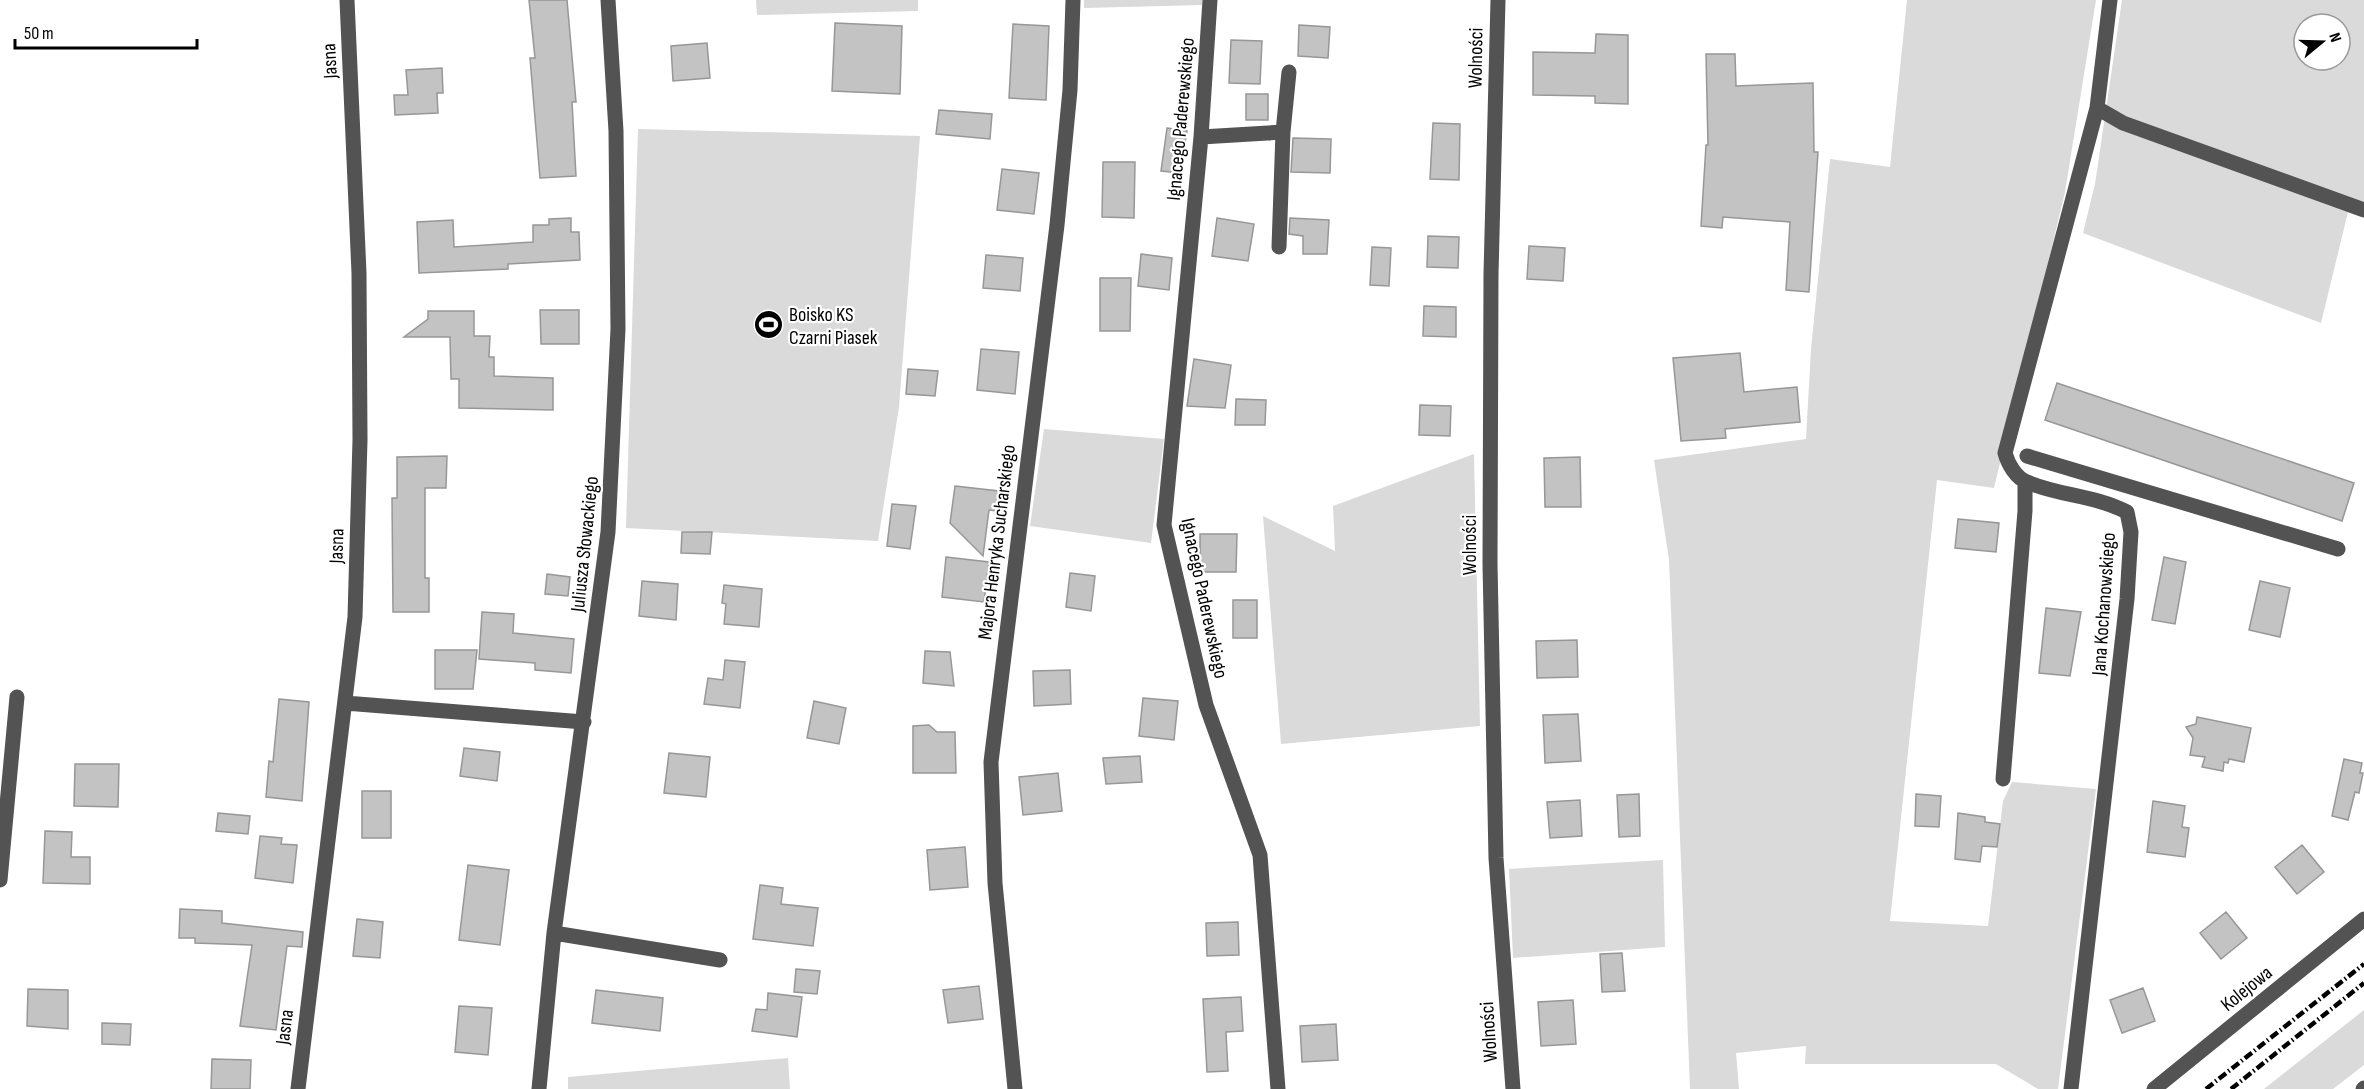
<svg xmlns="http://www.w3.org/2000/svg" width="2364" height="1089" viewBox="0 0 2364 1089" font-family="'Sofia Sans Condensed',sans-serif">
<rect width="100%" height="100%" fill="#fff"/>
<path fill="#dadada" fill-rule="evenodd" d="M 756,0 L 918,0 L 918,11 L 757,15 Z
M 1084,0 L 1202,0 L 1202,5 L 1084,8 Z
M 1907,0 L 2096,0 L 2065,192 L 1994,488 L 1937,480 L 1890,921 L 1988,926 L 2003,801 L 2012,782 L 2096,789 L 2058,1089 L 2038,1089 L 1996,1064 L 1805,1064 L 1806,1046 L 1736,1053 L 1739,1089 L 1690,1089 L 1669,560 L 1654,460 L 1806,439 L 1811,349 L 1830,159 L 1890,167 Z
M 2122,0 L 2364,0 L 2364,218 L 2348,212 L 2321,323 L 2083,233 L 2095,184 ZM 2304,24 L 2340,24 L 2340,60 L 2304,60 Z
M 638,129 L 920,136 L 899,407 L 878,541 L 626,528 Z
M 1044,429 L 1164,439 L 1151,543 L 1030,526 Z
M 1474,454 L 1480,726 L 1281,744 L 1263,516 L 1335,551 L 1333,506 Z
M 1663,860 L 1665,947 L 1513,958 L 1509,869 Z
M 2364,1010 L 2364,1065 L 2333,1089 L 2264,1089 Z
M 788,1058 L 790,1089 L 568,1089 L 568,1077 Z"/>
<path fill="#c3c3c3" stroke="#979797" stroke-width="1.5" d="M 529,0 L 567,0 L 576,102 L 572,102 L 576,176 L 540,178 L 530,58 L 535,58 Z
M 835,23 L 902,26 L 900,94 L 832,91 Z
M 1013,24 L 1049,26 L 1046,100 L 1009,98 Z
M 1299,25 L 1330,27 L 1328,58 L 1298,56 Z
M 1596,34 L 1628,35 L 1628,104 L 1595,103 L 1595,96 L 1533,95 L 1533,52 L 1595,53 Z
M 1231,40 L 1262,41 L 1260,84 L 1229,83 Z
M 707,43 L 710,78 L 673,81 L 671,46 Z
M 1706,54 L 1735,54 L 1736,86 L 1813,83 L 1814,152 L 1818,152 L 1809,292 L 1786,290 L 1790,222 L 1723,217 L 1722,228 L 1701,226 L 1706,145 L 1708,145 Z
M 442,68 L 443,93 L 437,93 L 438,113 L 395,115 L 394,95 L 408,95 L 406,70 Z
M 1246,94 L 1268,94 L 1268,120 L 1246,120 Z
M 939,110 L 992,114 L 990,139 L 936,134 Z
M 1433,123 L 1460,124 L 1459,180 L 1430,179 Z
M 1167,128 L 1187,131 L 1180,173 L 1161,171 Z
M 1293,138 L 1331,139 L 1330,173 L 1291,172 Z
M 1103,162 L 1135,162 L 1134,218 L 1102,217 Z
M 1002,169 L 1039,173 L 1034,214 L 997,210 Z
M 571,218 L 571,232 L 579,232 L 580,260 L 508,264 L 508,269 L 419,273 L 417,222 L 453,220 L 454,247 L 533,242 L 533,225 L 549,225 L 549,219 Z
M 1217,218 L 1254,224 L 1248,261 L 1212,256 Z
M 1290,218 L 1329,220 L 1327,254 L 1303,254 L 1303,236 L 1289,234 Z
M 1428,236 L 1459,237 L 1458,268 L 1427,267 Z
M 1529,246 L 1565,248 L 1563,281 L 1527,279 Z
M 1372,247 L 1391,248 L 1389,286 L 1370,285 Z
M 1141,254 L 1172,258 L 1169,290 L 1138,286 Z
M 986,255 L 1023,258 L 1020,291 L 983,288 Z
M 1100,278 L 1131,278 L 1130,331 L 1100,331 Z
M 1424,306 L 1456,307 L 1456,337 L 1423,336 Z
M 540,310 L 579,310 L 579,344 L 541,344 Z
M 428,311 L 474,311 L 474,336 L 490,336 L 489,357 L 494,357 L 494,376 L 553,378 L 553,410 L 459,408 L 459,379 L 451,379 L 450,337 L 404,337 L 428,319 Z
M 981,349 L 1019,352 L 1015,394 L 977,390 Z
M 1740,353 L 1744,392 L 1797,387 L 1800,422 L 1725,429 L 1726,438 L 1681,441 L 1673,358 Z
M 1194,359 L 1231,365 L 1225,408 L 1187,406 Z
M 908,369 L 938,371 L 935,396 L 906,394 Z
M 2057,383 L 2354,483 L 2342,521 L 2045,420 Z
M 1236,399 L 1266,400 L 1265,425 L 1235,425 Z
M 1420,405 L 1451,406 L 1450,436 L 1419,435 Z
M 447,456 L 446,488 L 425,488 L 425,578 L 429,578 L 429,612 L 393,612 L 392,498 L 397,498 L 397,457 Z
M 1580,457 L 1581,507 L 1545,507 L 1544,458 Z
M 955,486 L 999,491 L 996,511 L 989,510 L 983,556 L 950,523 Z
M 892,504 L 916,506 L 910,549 L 887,546 Z
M 1958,519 L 1999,523 L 1996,552 L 1955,548 Z
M 682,532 L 712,532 L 710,554 L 681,553 Z
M 1200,534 L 1237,534 L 1236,572 L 1200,572 Z
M 946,557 L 989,562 L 984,602 L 942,597 Z
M 2164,557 L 2186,562 L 2175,624 L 2152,620 Z
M 1070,573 L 1095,576 L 1091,611 L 1066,607 Z
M 547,574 L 570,577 L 568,596 L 545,594 Z
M 642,581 L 678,584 L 676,620 L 639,616 Z
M 2260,581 L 2290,588 L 2280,637 L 2249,630 Z
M 724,585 L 762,589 L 759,627 L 724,624 L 726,604 L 722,603 Z
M 1233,600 L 1257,600 L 1257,638 L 1233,638 Z
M 2046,608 L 2081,612 L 2070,676 L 2039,673 Z
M 482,612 L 514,614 L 513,633 L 574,639 L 571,673 L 535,670 L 535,663 L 479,659 Z
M 1577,640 L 1578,677 L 1537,678 L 1536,641 Z
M 435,650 L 477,650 L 473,689 L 435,689 Z
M 925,651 L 950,652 L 954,686 L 923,683 Z
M 725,660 L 745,662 L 740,708 L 704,704 L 708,678 L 723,680 Z
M 1070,670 L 1071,704 L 1034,706 L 1033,671 Z
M 1143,698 L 1178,701 L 1174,740 L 1139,736 Z
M 279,699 L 309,702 L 302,801 L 266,797 L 269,761 L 273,762 Z
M 814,701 L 846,708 L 839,744 L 807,738 Z
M 1578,714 L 1581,761 L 1545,763 L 1543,715 Z
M 2197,717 L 2251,728 L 2244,762 L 2229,759 L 2228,763 L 2224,762 L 2223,771 L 2202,767 L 2205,757 L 2190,755 L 2193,738 L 2186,727 L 2196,724 Z
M 929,725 L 937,732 L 955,732 L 956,773 L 913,773 L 913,726 Z
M 464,748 L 500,752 L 497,781 L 460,776 Z
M 669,753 L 710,757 L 706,797 L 664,793 Z
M 1140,756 L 1142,782 L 1106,784 L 1103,758 Z
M 2344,759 L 2362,763 L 2360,773 L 2363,773 L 2359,793 L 2355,792 L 2348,820 L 2332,816 Z
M 75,764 L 119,764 L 118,807 L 74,806 Z
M 1058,773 L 1062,811 L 1023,815 L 1019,777 Z
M 362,791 L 391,791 L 391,838 L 362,838 Z
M 1639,794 L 1640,836 L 1619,837 L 1617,795 Z
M 1916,794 L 1941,796 L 1939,827 L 1915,826 Z
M 1580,800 L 1582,836 L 1550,838 L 1547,802 Z
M 2153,801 L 2185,806 L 2182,827 L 2189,828 L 2185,857 L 2147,852 Z
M 218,813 L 250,816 L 248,834 L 216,831 Z
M 1958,813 L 1985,817 L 1985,822 L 2000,824 L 1997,847 L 1982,846 L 1980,862 L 1955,859 Z
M 45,831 L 72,832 L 71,857 L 90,857 L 90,884 L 43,883 Z
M 260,836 L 282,838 L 281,844 L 297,845 L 293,883 L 255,878 Z
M 2302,845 L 2324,872 L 2297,894 L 2275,867 Z
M 965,847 L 968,887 L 930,890 L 927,850 Z
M 468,865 L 509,870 L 500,945 L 459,940 Z
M 760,885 L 783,888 L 781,904 L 818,908 L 813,946 L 753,939 Z
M 180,909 L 222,911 L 222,923 L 303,932 L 302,947 L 287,946 L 276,1030 L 240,1026 L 252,945 L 195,943 L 195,938 L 179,938 Z
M 2226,912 L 2247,938 L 2221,959 L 2200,933 Z
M 357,919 L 383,922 L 380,958 L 353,956 Z
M 1238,922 L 1239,955 L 1207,956 L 1206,923 Z
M 1622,953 L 1625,991 L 1602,992 L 1600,954 Z
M 796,969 L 820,971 L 817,994 L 794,992 Z
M 979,986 L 983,1019 L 948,1023 L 943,990 Z
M 2143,988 L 2155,1021 L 2122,1033 L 2110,1000 Z
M 28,989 L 68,990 L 68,1029 L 27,1026 Z
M 596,990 L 663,998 L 660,1031 L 592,1023 Z
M 768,993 L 802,997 L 797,1037 L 752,1031 L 756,1009 L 767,1010 Z
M 1241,997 L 1243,1031 L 1226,1032 L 1228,1071 L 1207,1072 L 1203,999 Z
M 1573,1000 L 1576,1044 L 1541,1046 L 1538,1002 Z
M 459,1006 L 492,1008 L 488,1055 L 455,1052 Z
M 102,1023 L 131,1024 L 130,1045 L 102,1044 Z
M 1336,1024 L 1338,1060 L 1302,1062 L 1300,1026 Z
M 212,1059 L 251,1060 L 250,1089 L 211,1089 Z"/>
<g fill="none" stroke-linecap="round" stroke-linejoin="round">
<path stroke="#535353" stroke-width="15" d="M 1210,0 L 1201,137 L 1164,525 L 1206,705 L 1260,855 L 1278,1089
M 1498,0 L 1491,274 L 1490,564 L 1496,858 L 1513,1089
M 2097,108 L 2123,123 L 2364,210
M 1201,137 L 1283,132 L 1289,72
M 1279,247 L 1283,132
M 2027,456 L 2338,549
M 345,703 L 584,722
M 2003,779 L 2025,511 L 2025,482
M 0,880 L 17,697
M 554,933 L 720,960
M 298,1089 L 355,617 L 360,440 L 359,273 L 347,0
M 539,1089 L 554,933 L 608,532 L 618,329 L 616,131 L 608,0
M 1015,1089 L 995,883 L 991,762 L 1057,225 L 1070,90 L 1073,0
M 2071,1089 L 2127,599 L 2131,532 L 2127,512 C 2094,495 2060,496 2027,482 C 2016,478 2008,464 2005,453 L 2097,108 L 2110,0
M 2154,1089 L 2364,919
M 2363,1089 L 2364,1088"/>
<path stroke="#000" stroke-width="4.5" stroke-dasharray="9 3 1.5 3" stroke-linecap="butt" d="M 2206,1089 L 2364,964
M 2231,1089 L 2364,983"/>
</g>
<defs>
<symbol id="stadium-disc" viewBox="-11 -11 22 22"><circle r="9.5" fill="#000" stroke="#fff"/><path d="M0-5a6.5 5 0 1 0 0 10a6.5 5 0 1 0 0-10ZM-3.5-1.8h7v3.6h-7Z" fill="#fff"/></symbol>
</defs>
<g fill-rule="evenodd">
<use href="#stadium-disc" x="752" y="308" width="33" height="33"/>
</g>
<g text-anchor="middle" stroke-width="4.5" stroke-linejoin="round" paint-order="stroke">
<g font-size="20" fill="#000" stroke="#fff">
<text transform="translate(1475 58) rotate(-89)" y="7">Wolności</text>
<text transform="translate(329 61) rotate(-93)" y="7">Jasna</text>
<text transform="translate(1180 119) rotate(-85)" y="7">Ignacego Paderewskiego</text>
<text transform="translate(996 542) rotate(-83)" y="7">Majora Henryka Sucharskiego</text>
<text transform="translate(584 544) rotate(-84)" y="7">Juliusza Słowackiego</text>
<text transform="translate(1469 545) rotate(-90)" y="7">Wolności</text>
<text transform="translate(336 546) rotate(-88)" y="7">Jasna</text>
<text transform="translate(1205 598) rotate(78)" y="7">Ignacego Paderewskiego</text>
<text transform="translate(2103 604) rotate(-86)" y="7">Jana Kochanowskiego</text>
<text transform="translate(2246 988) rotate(-39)" y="7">Kolejowa</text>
<text transform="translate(284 1027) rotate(-83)" y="7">Jasna</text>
<text transform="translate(1488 1032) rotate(-94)" y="7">Wolności</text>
</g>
<g font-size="20" fill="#000" stroke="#fff" text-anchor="start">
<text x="789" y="321">Boisko KS<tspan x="789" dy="23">Czarni Piasek</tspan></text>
</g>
</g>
<g transform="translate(2322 42) rotate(71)"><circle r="28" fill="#ffffff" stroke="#999999" stroke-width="1.5"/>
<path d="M0-4.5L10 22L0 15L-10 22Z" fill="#000000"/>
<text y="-9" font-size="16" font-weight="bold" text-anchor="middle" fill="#000000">N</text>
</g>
<path d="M15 39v9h182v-9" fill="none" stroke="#000000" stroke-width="3"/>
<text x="24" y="39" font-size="18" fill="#000000" stroke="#ffffff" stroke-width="4.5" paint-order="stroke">50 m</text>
</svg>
